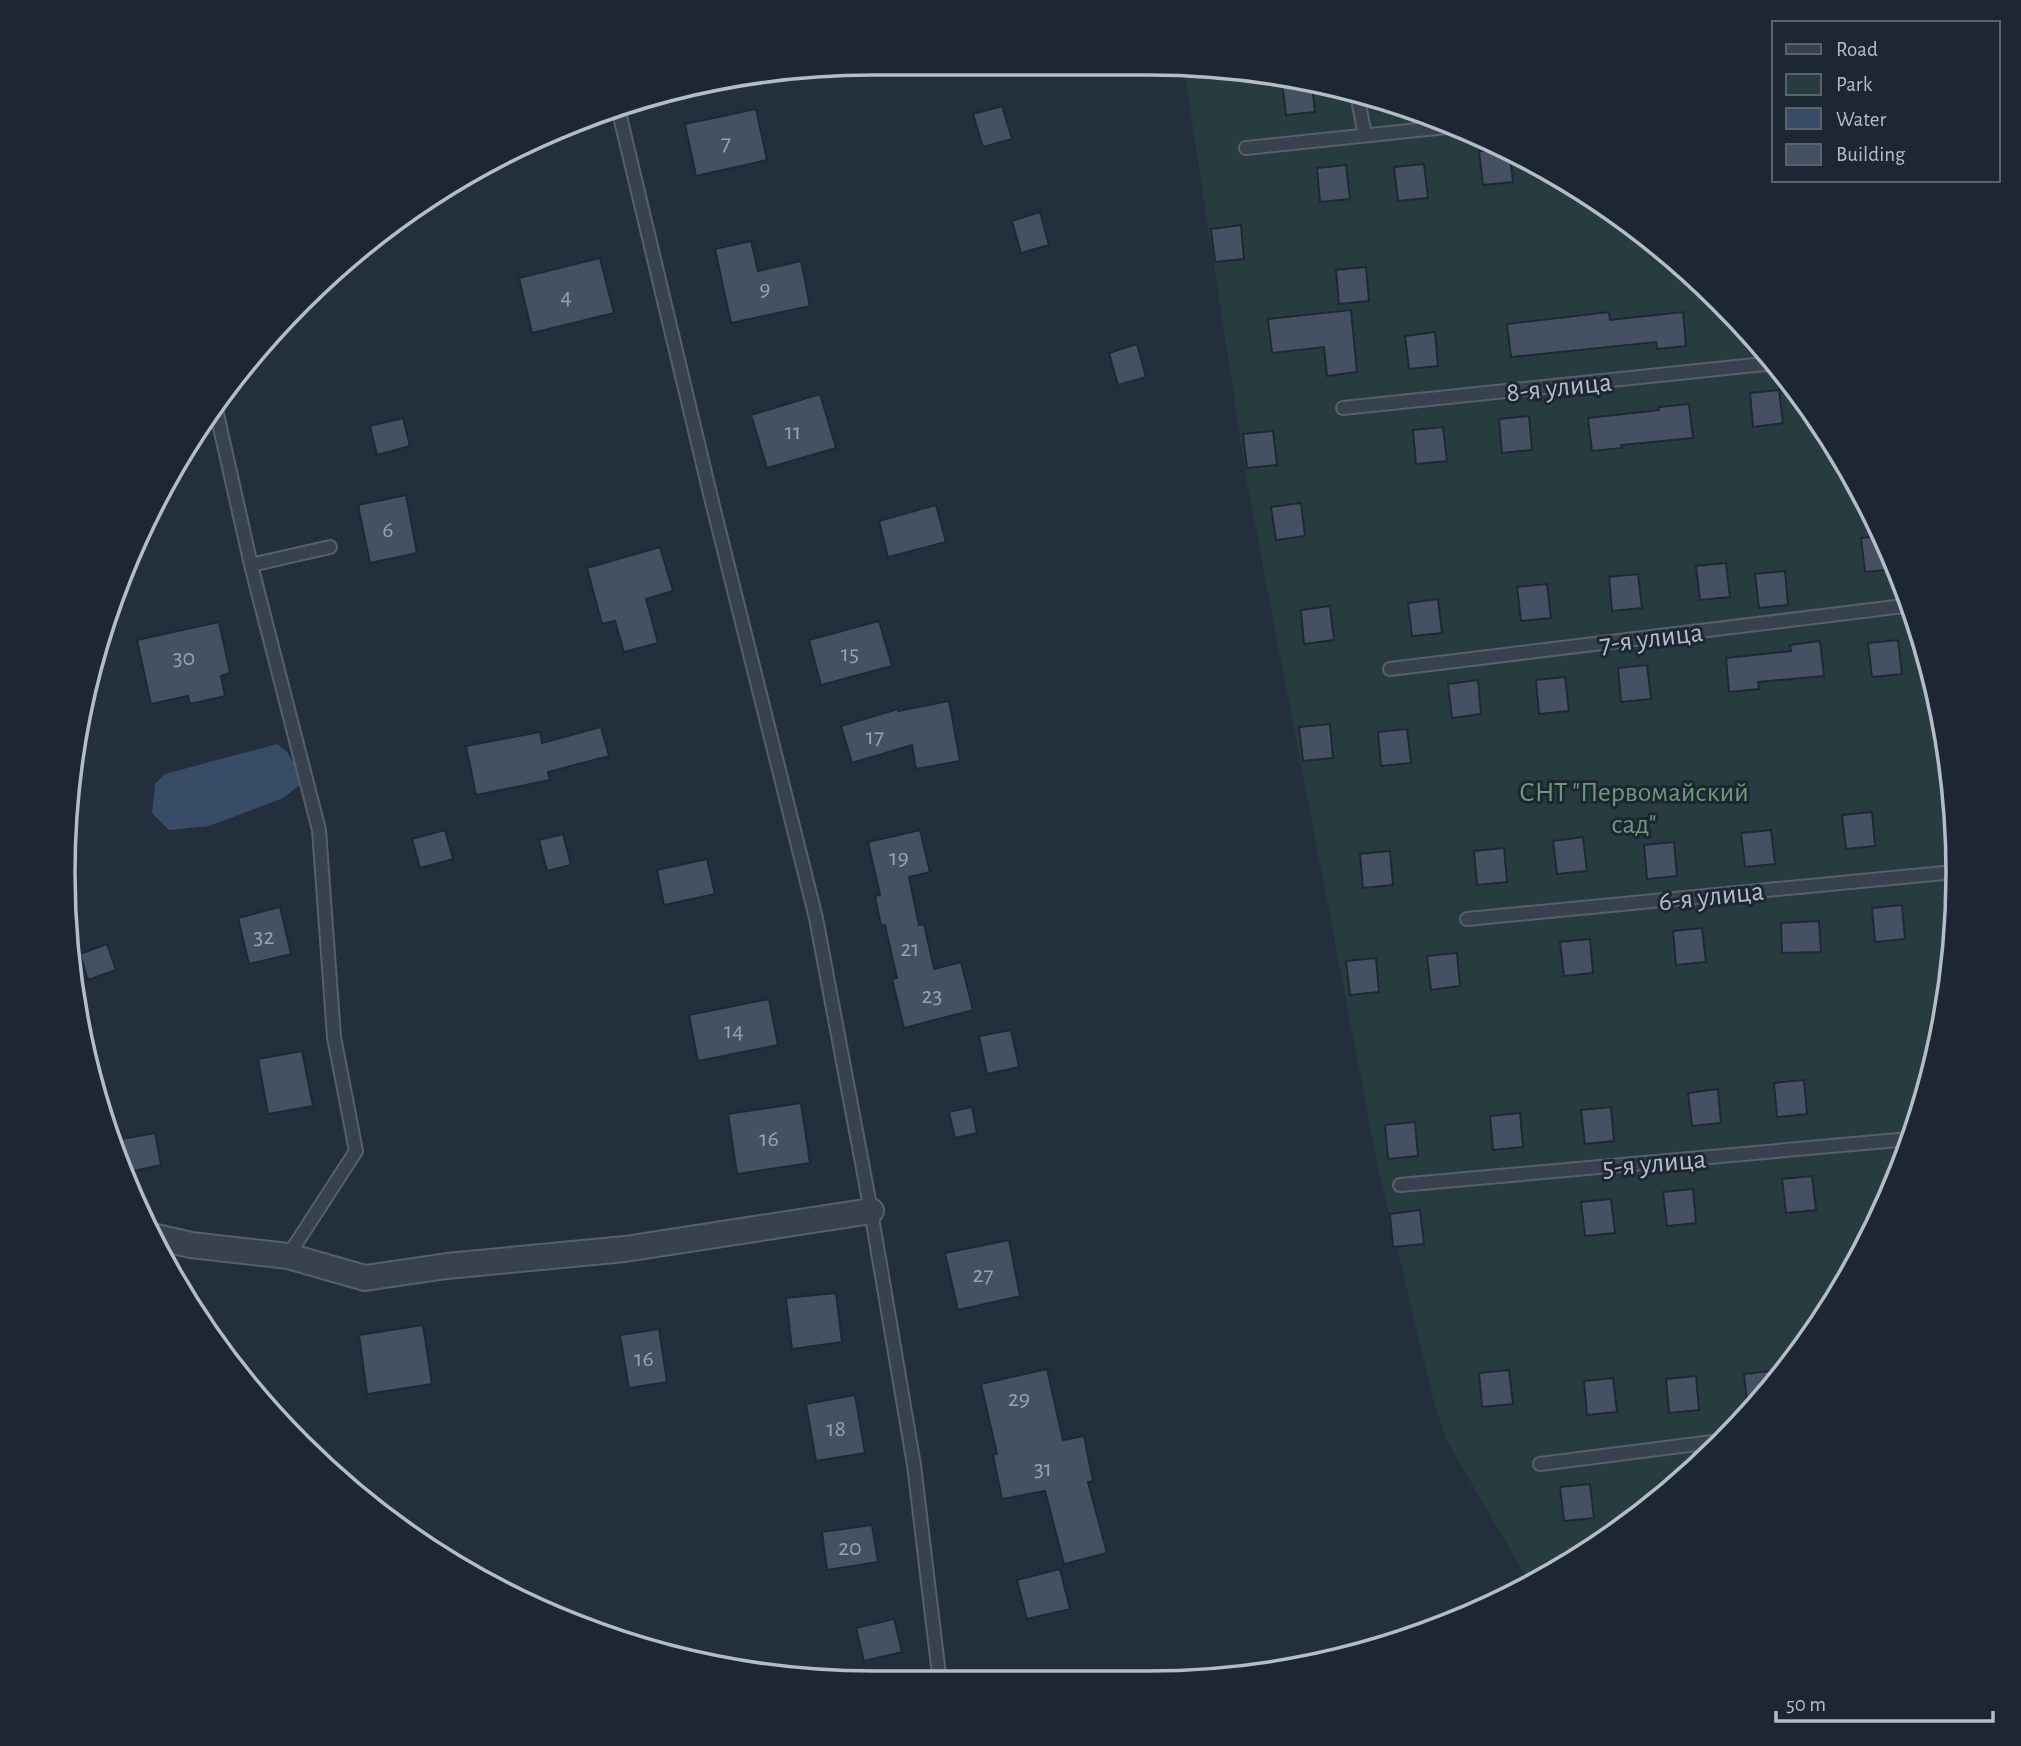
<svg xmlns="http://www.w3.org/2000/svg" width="2021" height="1746" viewBox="0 0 2021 1746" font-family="'Alegreya Sans',sans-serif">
<rect width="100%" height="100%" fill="#242f3e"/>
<path fill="#263c3f" d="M 1184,69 L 1254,70 L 1408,106 L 1507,147 L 1641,231 L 1757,339 L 1850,468 L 1915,612 L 1951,767 L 1956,926 L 1930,1082 L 1875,1231 L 1791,1366 L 1682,1482 L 1553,1574 L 1531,1585 L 1447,1441 L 1434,1403 L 1378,1167 L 1248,488 Z"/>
<path fill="#394c67" d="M 277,744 L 287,752 L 305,781 L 283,798 L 209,826 L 169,830 L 152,813 L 155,784 L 165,774 Z"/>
<path fill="#455162" stroke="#1f2835" stroke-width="2" d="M 1296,80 L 1312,84 L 1315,112 L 1286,115 L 1282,81 Z
M 1002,106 L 1012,139 L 983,147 L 973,114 Z
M 756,109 L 767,160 L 696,176 L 685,124 Z
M 1509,148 L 1513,182 L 1483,185 L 1479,151 Z
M 1424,164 L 1428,198 L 1398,201 L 1394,167 Z
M 1346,165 L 1350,199 L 1320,202 L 1317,168 Z
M 1040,212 L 1049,245 L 1021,253 L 1012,221 Z
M 1241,225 L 1244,259 L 1215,262 L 1211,229 Z
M 751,241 L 758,271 L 801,261 L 810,306 L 731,323 L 715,249 Z
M 600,258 L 614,313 L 532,333 L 519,278 Z
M 1366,267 L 1369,301 L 1339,304 L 1336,270 Z
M 1351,310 L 1357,372 L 1327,376 L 1324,347 L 1272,353 L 1268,319 Z
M 1609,312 L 1610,320 L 1683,312 L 1686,346 L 1657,349 L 1656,342 L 1511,357 L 1507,324 Z
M 1435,332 L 1438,366 L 1409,369 L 1405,336 Z
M 1137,344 L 1146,377 L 1118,385 L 1109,353 Z
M 1779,390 L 1783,423 L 1753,427 L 1750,393 Z
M 820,394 L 836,448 L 767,468 L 751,415 Z
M 1689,404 L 1693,438 L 1621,445 L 1622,448 L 1592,451 L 1588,418 L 1659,410 L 1659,407 Z
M 1529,416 L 1532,450 L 1502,453 L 1499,419 Z
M 403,418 L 410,446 L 377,455 L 370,426 Z
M 1443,427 L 1447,461 L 1416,464 L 1413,430 Z
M 1273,431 L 1277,465 L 1247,468 L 1243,434 Z
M 406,495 L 417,553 L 370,563 L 358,505 Z
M 1301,503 L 1305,536 L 1276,540 L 1271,507 Z
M 936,505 L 946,542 L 888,557 L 879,521 Z
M 1880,536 L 1895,569 L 1865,572 L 1861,538 Z
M 660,547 L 673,591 L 646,599 L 658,643 L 624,652 L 615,621 L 602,624 L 587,568 Z
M 1726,563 L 1730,597 L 1700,600 L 1696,566 Z
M 1785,571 L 1788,605 L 1759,608 L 1755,574 Z
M 1638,574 L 1642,608 L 1612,611 L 1609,577 Z
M 1547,584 L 1551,618 L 1521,621 L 1517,587 Z
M 1438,599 L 1442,633 L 1412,636 L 1408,603 Z
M 1330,606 L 1334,640 L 1304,644 L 1301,610 Z
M 879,621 L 892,666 L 821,685 L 809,640 Z
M 219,622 L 230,673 L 221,676 L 225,696 L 190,704 L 188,696 L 151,704 L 137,640 Z
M 1898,640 L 1902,674 L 1872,677 L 1868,643 Z
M 1820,641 L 1824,676 L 1758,682 L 1759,689 L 1729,692 L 1726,658 L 1791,651 L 1790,645 Z
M 1647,665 L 1651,699 L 1621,702 L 1618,668 Z
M 1565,677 L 1569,711 L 1539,714 L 1536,680 Z
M 1478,680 L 1481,714 L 1452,718 L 1448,684 Z
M 949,701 L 960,761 L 916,769 L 912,745 L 852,763 L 841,726 L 898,709 L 898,711 Z
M 1330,724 L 1333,758 L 1303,761 L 1299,727 Z
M 601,727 L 609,756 L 548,772 L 550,780 L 476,795 L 466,746 L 540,732 L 542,743 Z
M 1407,729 L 1411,763 L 1381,766 L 1378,732 Z
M 1872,812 L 1875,846 L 1846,849 L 1842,815 Z
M 445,830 L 453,859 L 420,868 L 412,839 Z
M 920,830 L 930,872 L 909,877 L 919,925 L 924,924 L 934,969 L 961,962 L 973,1010 L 904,1028 L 892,979 L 897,978 L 885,925 L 881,926 L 875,896 L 880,895 L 868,842 Z
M 1771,830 L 1775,864 L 1745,867 L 1741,833 Z
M 563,834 L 571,865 L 547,871 L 539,840 Z
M 1583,837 L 1587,871 L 1557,874 L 1553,841 Z
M 1674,842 L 1677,876 L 1647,879 L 1644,845 Z
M 1504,848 L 1507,882 L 1477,885 L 1474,851 Z
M 1390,851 L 1393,885 L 1363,888 L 1360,854 Z
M 707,859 L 715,894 L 664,905 L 657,870 Z
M 1902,905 L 1905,939 L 1875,942 L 1872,908 Z
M 280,907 L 291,954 L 249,964 L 238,918 Z
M 1819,921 L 1821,952 L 1782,953 L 1781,923 Z
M 1702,928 L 1706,962 L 1676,965 L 1673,931 Z
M 1590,939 L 1593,973 L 1564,976 L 1560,942 Z
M 107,944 L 116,970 L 88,980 L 80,954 Z
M 1457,953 L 1460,986 L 1431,990 L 1427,956 Z
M 1376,958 L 1379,992 L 1350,995 L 1346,961 Z
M 769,999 L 778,1045 L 698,1061 L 689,1015 Z
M 1011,1030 L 1019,1067 L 987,1074 L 979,1036 Z
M 302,1051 L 313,1106 L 268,1114 L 258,1059 Z
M 1804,1080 L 1807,1114 L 1777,1117 L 1774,1083 Z
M 1718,1089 L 1721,1123 L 1692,1126 L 1688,1093 Z
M 801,1103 L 810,1163 L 737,1174 L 728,1114 Z
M 972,1107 L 977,1133 L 955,1138 L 949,1112 Z
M 1611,1107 L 1614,1141 L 1585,1144 L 1581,1110 Z
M 1520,1113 L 1523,1147 L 1493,1150 L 1490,1116 Z
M 1415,1122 L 1418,1156 L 1388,1159 L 1385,1125 Z
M 155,1133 L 161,1165 L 124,1173 L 117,1140 Z
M 1812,1176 L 1816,1210 L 1786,1213 L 1782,1179 Z
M 1693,1189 L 1696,1223 L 1667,1226 L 1663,1192 Z
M 1611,1199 L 1615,1233 L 1585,1236 L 1581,1202 Z
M 1420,1210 L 1424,1244 L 1393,1247 L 1390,1214 Z
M 1009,1240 L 1020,1296 L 958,1310 L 945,1253 Z
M 836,1293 L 842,1342 L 792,1349 L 786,1298 Z
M 423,1325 L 432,1384 L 367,1394 L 359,1335 Z
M 659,1329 L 667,1382 L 629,1388 L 620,1335 Z
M 1047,1369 L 1063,1440 L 1084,1436 L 1093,1481 L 1088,1482 L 1107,1553 L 1064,1564 L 1045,1491 L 1002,1499 L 993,1455 L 997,1454 L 981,1384 Z
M 1788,1369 L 1748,1412 L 1744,1374 Z
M 1509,1370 L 1513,1404 L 1482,1407 L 1479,1373 Z
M 1696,1376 L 1699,1410 L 1669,1413 L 1666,1379 Z
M 1613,1378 L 1617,1412 L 1587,1415 L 1584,1381 Z
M 855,1395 L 865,1453 L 816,1461 L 806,1404 Z
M 1590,1484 L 1594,1518 L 1564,1521 L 1560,1487 Z
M 872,1525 L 878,1562 L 827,1570 L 822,1532 Z
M 1060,1569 L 1070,1609 L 1027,1619 L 1017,1580 Z
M 894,1619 L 902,1652 L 864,1661 L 856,1628 Z"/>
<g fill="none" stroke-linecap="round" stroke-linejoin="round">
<defs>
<path id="service" d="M 1357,94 L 1365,135
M 618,108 L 713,506 L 816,918 L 871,1211 L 914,1465 L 940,1683
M 1246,148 L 1456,126
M 215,405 L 251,565 L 330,547
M 1343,408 L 1774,363
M 251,565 L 319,830 L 334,1037 L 356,1151 L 288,1256
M 1390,669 L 1912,605
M 1467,919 L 1954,872
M 1400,1185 L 1909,1139
M 1540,1464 L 1720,1441"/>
<path id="minor" d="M 152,1236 L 191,1245 L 288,1256 L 365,1278 L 447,1266 L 625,1249 L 871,1211"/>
</defs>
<use href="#service" stroke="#565f6c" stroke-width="16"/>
<use href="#minor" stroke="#565f6c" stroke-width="28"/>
<use href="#service" stroke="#38414e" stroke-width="12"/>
<use href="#minor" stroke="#38414e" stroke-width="24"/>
</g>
<g text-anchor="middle" stroke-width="6" stroke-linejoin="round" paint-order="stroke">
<g font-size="24" fill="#98a1af">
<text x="726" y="150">7</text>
<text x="765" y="296">9</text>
<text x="566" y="304">4</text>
<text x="793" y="439">11</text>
<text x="388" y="537">6</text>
<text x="850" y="661">15</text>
<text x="184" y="665">30</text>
<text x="875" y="744">17</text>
<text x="899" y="865">19</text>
<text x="264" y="944">32</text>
<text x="910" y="956">21</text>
<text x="932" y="1003">23</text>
<text x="734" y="1038">14</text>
<text x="769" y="1146">16</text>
<text x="983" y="1282">27</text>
<text x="644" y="1366">16</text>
<text x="1019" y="1406">29</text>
<text x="836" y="1436">18</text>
<text x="1043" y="1476">31</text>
<text x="850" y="1555">20</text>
</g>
<g font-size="28" fill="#b4bcc9" stroke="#1d2633">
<text transform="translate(1559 386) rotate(-6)" y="10">8-я улица</text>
<text transform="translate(1651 637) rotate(-7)" y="10">7-я улица</text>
<text transform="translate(1711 895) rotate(-6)" y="10">6-я улица</text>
<text transform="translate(1654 1162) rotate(-5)" y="10">5-я улица</text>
</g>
<g font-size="28" fill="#6b9a76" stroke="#1d2633">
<text x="1634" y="801">СНТ "Первомайский<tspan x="1634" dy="32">сад"</tspan></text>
</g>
</g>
<path d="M0 0H2021V1746H0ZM873 75H1148A798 798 0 0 1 1946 873V873A798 798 0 0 1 1148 1671H873A798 798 0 0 1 75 873V873A798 798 0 0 1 873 75Z" fill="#1d2633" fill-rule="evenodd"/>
<path fill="none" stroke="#b4bcc9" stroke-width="3.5" d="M873 75H1148A798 798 0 0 1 1946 873V873A798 798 0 0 1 1148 1671H873A798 798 0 0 1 75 873V873A798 798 0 0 1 873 75Z"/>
<rect x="1772" y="21" width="228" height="161" fill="#1d2633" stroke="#59626f" stroke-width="2"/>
<rect x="1786" y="44" width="35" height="10" fill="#38414e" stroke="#59626f" stroke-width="2"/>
<text x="1836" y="56" font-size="21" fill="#b4bcc9">Road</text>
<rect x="1786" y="74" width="35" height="21" fill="#263c3f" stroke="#59626f" stroke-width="2"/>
<text x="1836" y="91" font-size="21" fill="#b4bcc9">Park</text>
<rect x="1786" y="108" width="35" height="21" fill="#394c67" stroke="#59626f" stroke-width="2"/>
<text x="1836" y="126" font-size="21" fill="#b4bcc9">Water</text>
<rect x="1786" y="144" width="35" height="21" fill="#455162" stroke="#59626f" stroke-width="2"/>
<text x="1836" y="161" font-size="21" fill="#b4bcc9">Building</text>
<path d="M1776 1711v10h217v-10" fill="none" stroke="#b4bcc9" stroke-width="3.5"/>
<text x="1786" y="1711" font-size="21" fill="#b4bcc9" stroke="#1d2633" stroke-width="5" paint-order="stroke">50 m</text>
</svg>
